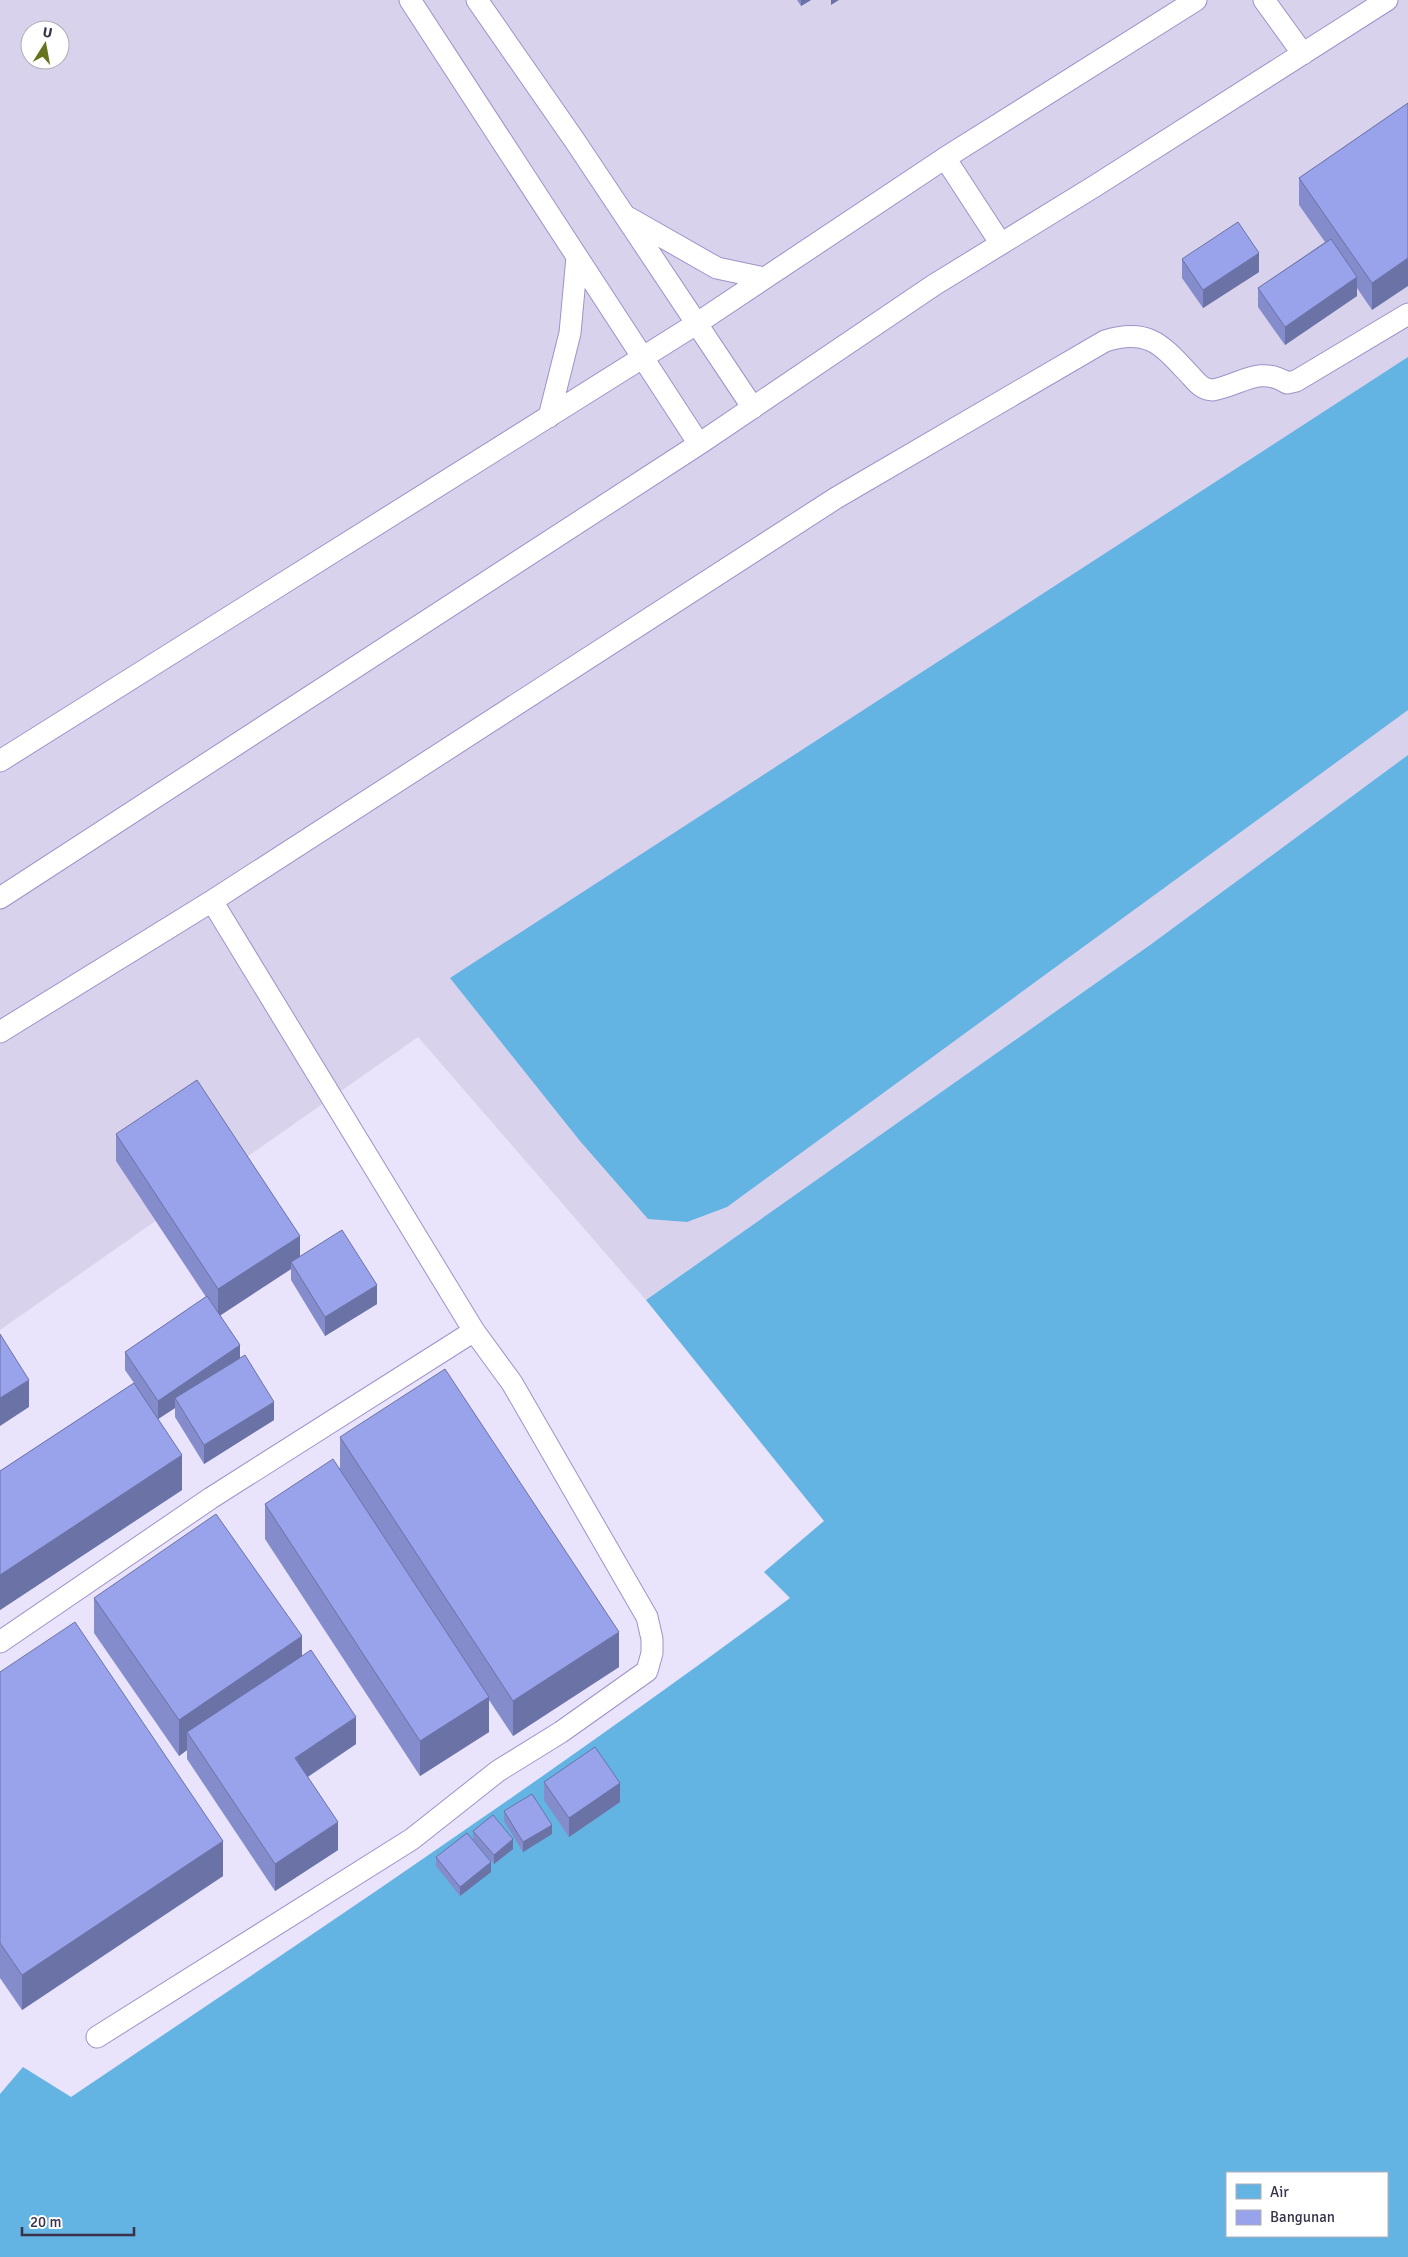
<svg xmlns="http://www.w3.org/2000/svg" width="1408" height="2257" viewBox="0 0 1408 2257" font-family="Signika,sans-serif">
<rect width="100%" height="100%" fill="#e9e3fb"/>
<path fill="#d9d2ec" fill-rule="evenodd" d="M 0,0 L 1408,0 L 1408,755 L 1150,945 L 646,1300 L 418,1037 L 0,1330 ZM 30,30 L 60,30 L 60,60 L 30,60 Z"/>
<path fill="#63b3e3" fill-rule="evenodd" d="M 1408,357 L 1408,710 L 727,1207 L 687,1222 L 648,1219 L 580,1141 L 450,978 Z
M 1408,755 L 1408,2257 L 0,2257 L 0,2094 L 23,2067 L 71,2097 C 313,1934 556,1772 790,1598 L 764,1572 L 824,1521 L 646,1300 L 1150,945 ZM 1227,2173 L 1387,2173 L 1387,2236 L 1227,2236 Z"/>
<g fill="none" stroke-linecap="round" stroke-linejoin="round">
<defs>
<path id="lane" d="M 410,0 L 699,444
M 477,0 L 575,141 L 753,408
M 1264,0 L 1303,54
M 945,158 L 1001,244
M 629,218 L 717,268 L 764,278
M 549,417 L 570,333 L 577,257
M 0,761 L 696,324 L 945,158 L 1196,0
M 0,898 L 699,444 L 934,285 L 1095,186 L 1387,0
M 0,1032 L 212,901 L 836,498 L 1105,341 C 1149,327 1163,346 1191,376 C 1197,383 1203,390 1213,390 C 1241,385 1259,365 1287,383 L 1296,381 L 1408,314
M 0,1642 L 211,1498 L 474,1331
M 97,2037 L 412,1839 L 498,1771 L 561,1732 L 647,1671 L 652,1653 L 652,1639 L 647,1617 L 512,1383 L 474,1331 L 212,901"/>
</defs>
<use href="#lane" stroke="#a091c8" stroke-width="23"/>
<use href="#lane" stroke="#fff" stroke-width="21"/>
</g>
<path fill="#848ccb" d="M 797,0 L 811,0 L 801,6 Z
M 1408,103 L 1372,310 L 1357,288 L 1357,296 L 1285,345 L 1258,307 L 1258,288 L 1325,242 L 1299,205 L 1299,178 Z
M 1182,259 L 1259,272 L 1203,308 L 1182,278 Z
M 116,1134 L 300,1256 L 377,1304 L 325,1336 L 291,1280 L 291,1269 L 220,1315 L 240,1357 L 274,1420 L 204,1464 L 175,1417 L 175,1408 L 158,1419 L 182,1490 L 0,1610 L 0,1471 L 134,1383 L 125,1370 L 125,1352 L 206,1297 L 116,1161 Z
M 340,1437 L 619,1667 L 513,1736 L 489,1700 L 489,1732 L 420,1776 L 265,1539 L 265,1504 L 340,1468 Z
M 94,1598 L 302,1656 L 356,1744 L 308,1777 L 338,1850 L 275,1891 L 187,1759 L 187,1750 L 179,1756 L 94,1633 Z
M 0,1672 L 223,1876 L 22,2010 L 0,1978 Z
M 544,1782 L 620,1802 L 569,1837 L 544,1800 Z
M 504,1811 L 552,1834 L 523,1852 L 504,1821 Z
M 473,1831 L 513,1849 L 494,1864 L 473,1840 Z
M 436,1857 L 491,1872 L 460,1896 L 436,1866 Z"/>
<path fill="#6b72a5" d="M 801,0 L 811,0 L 801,6 Z
M 831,0 L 839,0 L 831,5 Z
M 1259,253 L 1259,272 L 1203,308 L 1203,290 Z
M 1408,258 L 1408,286 L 1372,310 L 1372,283 Z
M 1357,277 L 1357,296 L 1285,345 L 1285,327 Z
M 300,1236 L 300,1263 L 291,1262 L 291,1269 L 218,1317 L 218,1289 Z
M 377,1285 L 377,1304 L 325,1336 L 325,1317 Z
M 240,1345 L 240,1364 L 175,1398 L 175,1408 L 158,1419 L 158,1401 Z
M 29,1380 L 29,1407 L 0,1426 L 0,1398 Z
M 274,1402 L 274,1420 L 204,1464 L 204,1445 Z
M 182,1455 L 182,1490 L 0,1610 L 0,1575 Z
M 619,1632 L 619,1667 L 513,1736 L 513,1701 Z
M 302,1636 L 302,1671 L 187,1732 L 187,1750 L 179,1756 L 179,1720 Z
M 489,1697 L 489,1732 L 420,1776 L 420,1741 Z
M 356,1717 L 356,1744 L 295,1785 L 295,1758 Z
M 620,1783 L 620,1802 L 569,1837 L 569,1818 Z
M 338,1822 L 338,1850 L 275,1891 L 275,1864 Z
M 552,1825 L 552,1834 L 523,1852 L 523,1842 Z
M 513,1839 L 513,1849 L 494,1864 L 494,1855 Z
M 223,1841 L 223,1876 L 22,2010 L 22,1975 Z
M 491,1862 L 491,1872 L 460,1896 L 460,1887 Z"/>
<path fill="#99a3ec" stroke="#6b72a5" d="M 1408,103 L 1408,258 L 1372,283 L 1299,178 Z
M 1238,222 L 1259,253 L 1203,290 L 1182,259 Z
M 1331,239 L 1357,277 L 1285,327 L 1258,288 Z
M 197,1080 L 300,1236 L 218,1289 L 116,1134 Z
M 342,1230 L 377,1285 L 325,1317 L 291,1262 Z
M 207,1296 L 240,1345 L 158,1401 L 125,1352 Z
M 0,1334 L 29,1380 L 0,1398 Z
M 245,1355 L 274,1402 L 204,1445 L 175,1398 Z
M 445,1369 L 619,1632 L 513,1701 L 340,1437 Z
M 134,1383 L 182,1455 L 0,1575 L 0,1471 Z
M 333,1459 L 489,1697 L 420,1741 L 265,1504 Z
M 216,1514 L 302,1636 L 179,1720 L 94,1598 Z
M 75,1622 L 223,1841 L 22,1975 L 0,1943 L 0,1672 Z
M 311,1650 L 356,1717 L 295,1758 L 338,1822 L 275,1864 L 187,1732 Z
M 595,1747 L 620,1783 L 569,1818 L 544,1782 Z
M 532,1794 L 552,1825 L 523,1842 L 504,1811 Z
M 493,1815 L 513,1839 L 494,1855 L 473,1831 Z
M 467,1833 L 491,1862 L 460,1887 L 436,1857 Z"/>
<rect x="1226" y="2172" width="162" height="65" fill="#ffffff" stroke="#b0adb6"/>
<rect x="1236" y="2184" width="25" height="15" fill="#63b3e3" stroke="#b0adb6"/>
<text x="1270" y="2197" font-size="15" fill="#393249">Air</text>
<rect x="1236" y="2210" width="25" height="15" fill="#99a3ec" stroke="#b0adb6"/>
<text x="1270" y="2222" font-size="15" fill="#393249">Bangunan</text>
<g transform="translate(45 45) rotate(11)"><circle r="24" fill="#ffffff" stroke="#b0adb6"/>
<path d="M0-4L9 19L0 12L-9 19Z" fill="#67731d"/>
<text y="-8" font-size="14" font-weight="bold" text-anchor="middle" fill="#393249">U</text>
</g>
<path d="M22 2227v8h112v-8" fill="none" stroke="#393249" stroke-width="2.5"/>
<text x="30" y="2227" font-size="15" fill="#393249" stroke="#ffffff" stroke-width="4" paint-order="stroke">20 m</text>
</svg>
